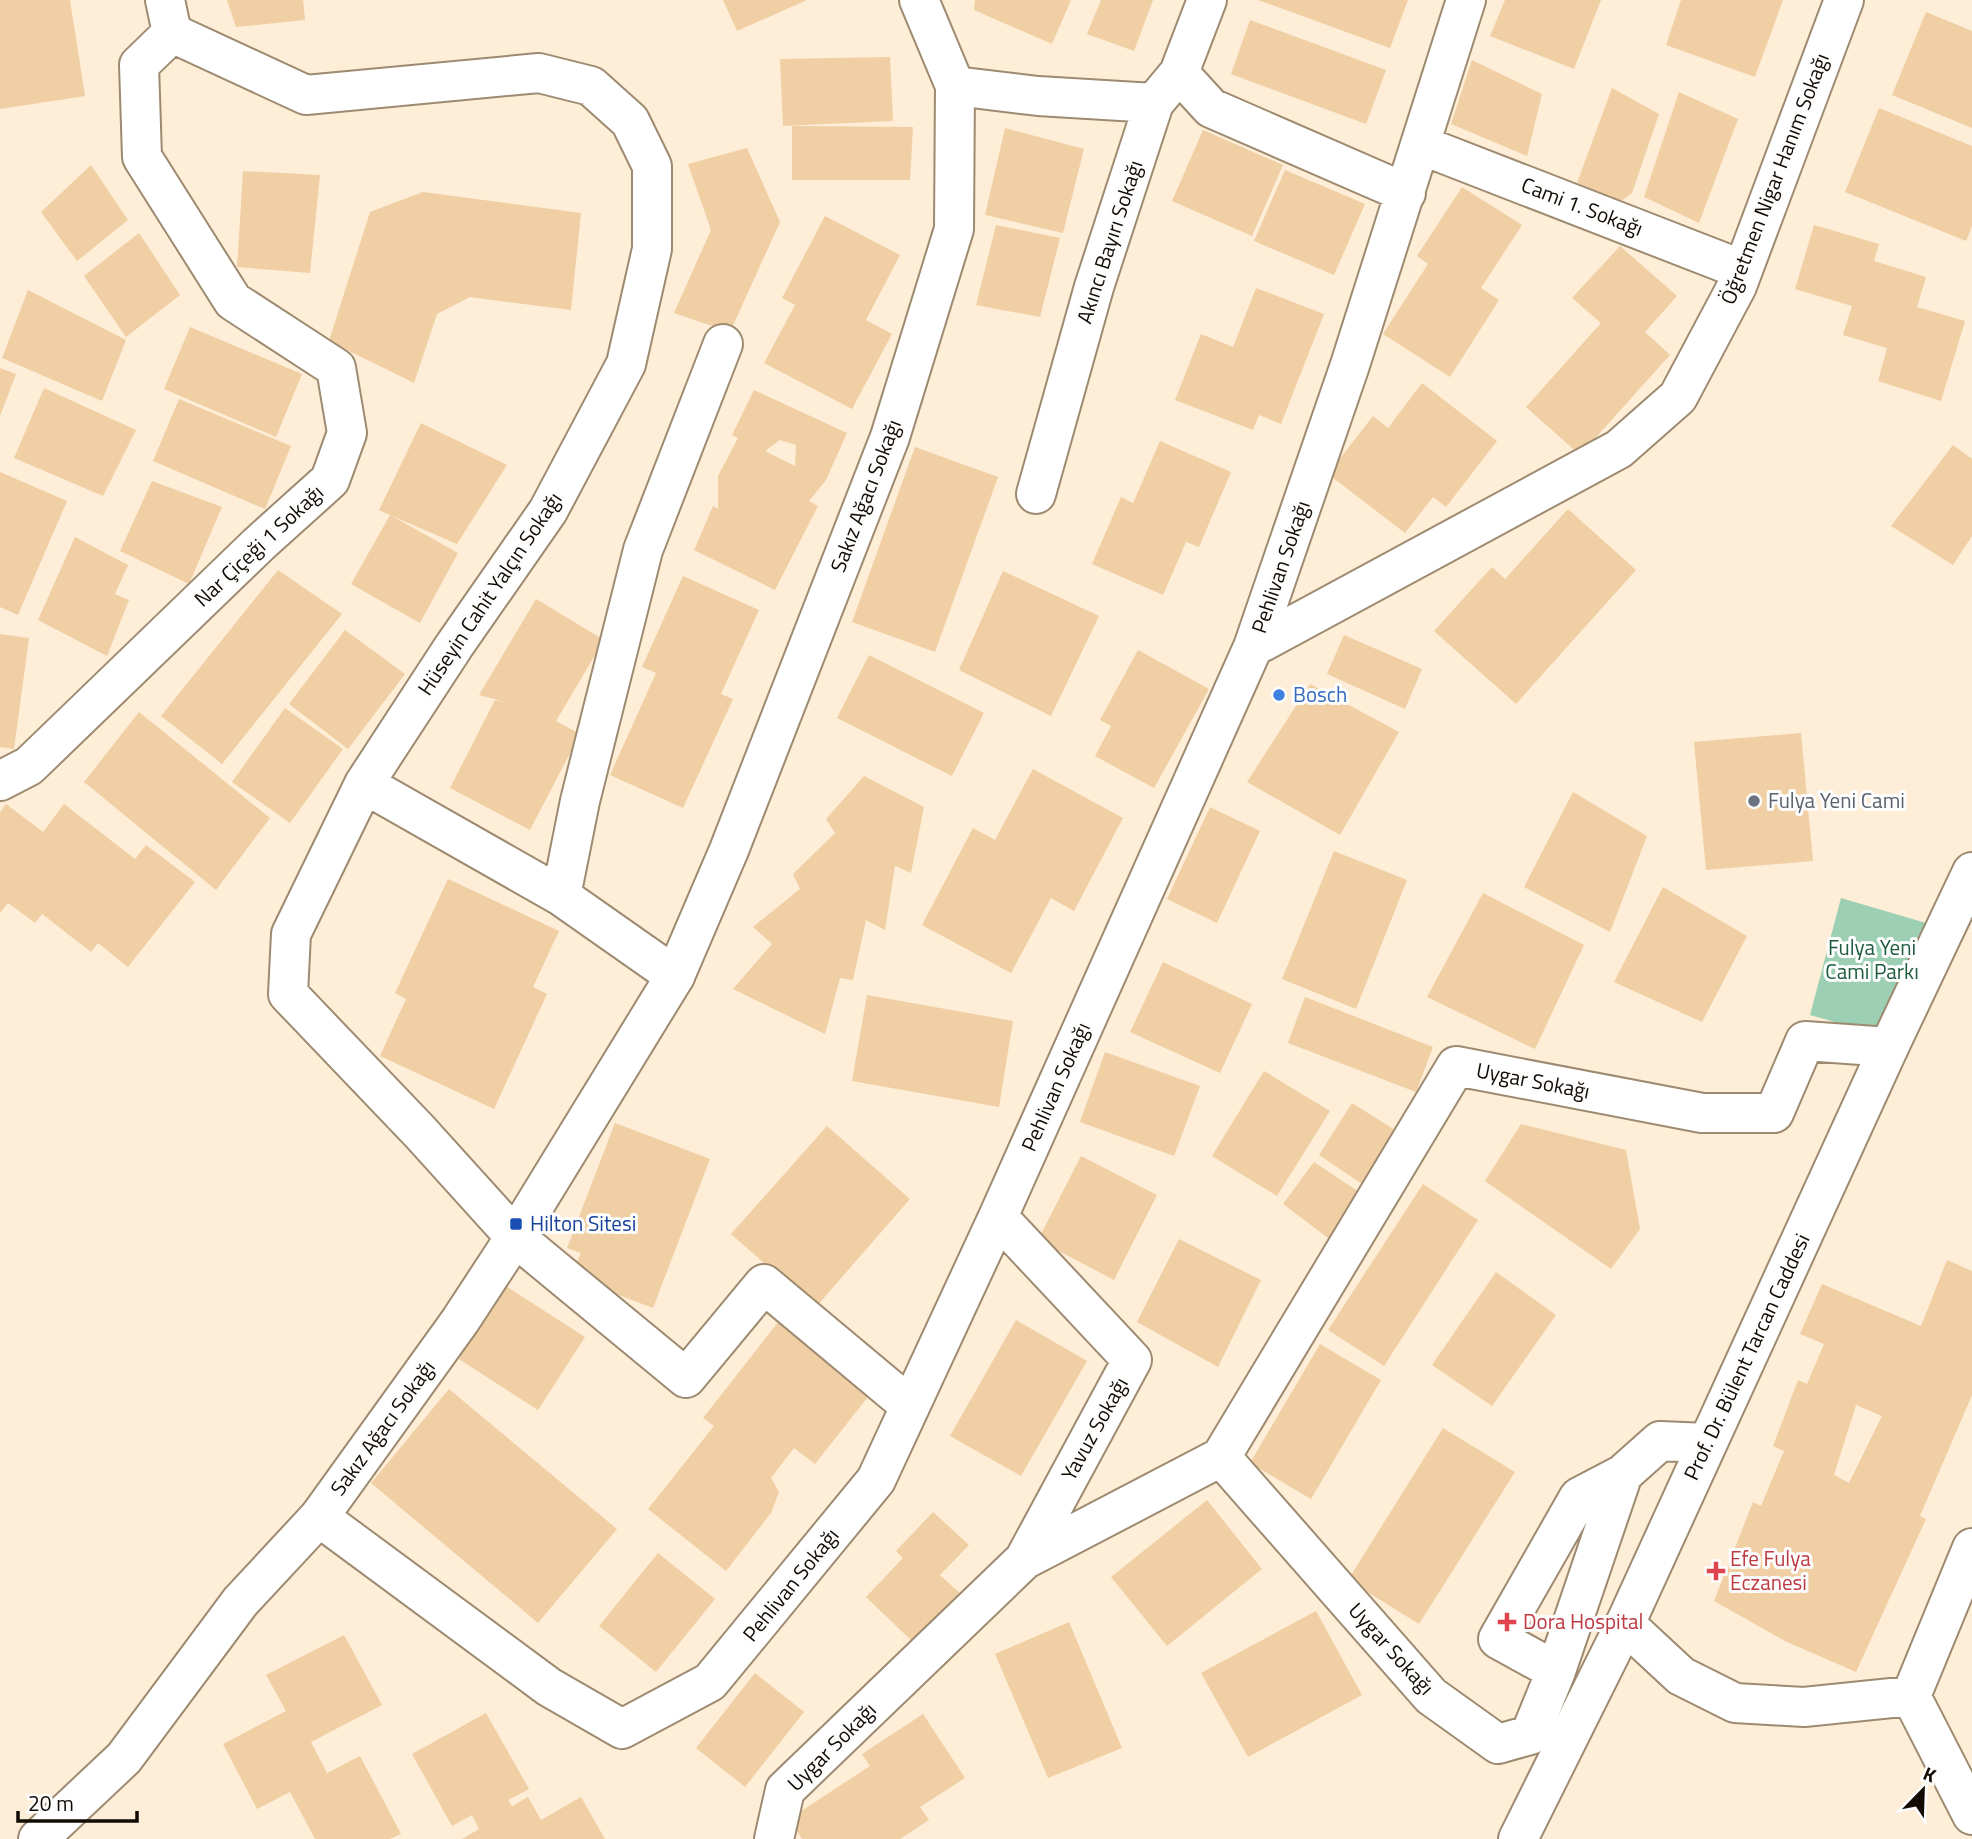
<svg xmlns="http://www.w3.org/2000/svg" width="1972" height="1839" viewBox="0 0 1972 1839" font-family="'Titillium Web',sans-serif">
<rect width="100%" height="100%" fill="#feedd7"/>
<path fill="#9ccfb3" d="M 1841,898 L 1936,926 L 1888,1037 L 1810,1015 Z"/>
<path fill="#f0cfa4" fill-rule="evenodd" d="M 0,0 L 70,0 L 85,96 L 0,109 Z
M 227,0 L 303,0 L 305,20 L 236,27 Z
M 723,0 L 807,0 L 737,31 Z
M 975,0 L 1071,0 L 1052,44 L 974,10 Z
M 1101,0 L 1153,0 L 1134,51 L 1087,34 Z
M 1258,0 L 1408,0 L 1390,48 Z
M 1505,0 L 1601,0 L 1574,69 L 1490,36 Z
M 1681,0 L 1783,0 L 1755,77 L 1666,45 Z
M 1926,12 L 1972,31 L 1972,128 L 1892,95 Z
M 1250,20 L 1386,70 L 1366,124 L 1231,74 Z
M 890,57 L 893,121 L 783,126 L 780,59 Z
M 1472,60 L 1542,94 L 1527,156 L 1451,124 Z
M 1612,88 L 1659,114 L 1632,193 L 1621,201 L 1577,183 Z
M 1679,92 L 1738,119 L 1699,223 L 1644,197 Z
M 1879,108 L 1972,146 L 1972,226 L 1966,241 L 1845,192 Z
M 792,126 L 913,127 L 910,180 L 792,180 Z
M 1005,128 L 1084,149 L 1063,233 L 985,215 Z
M 1203,130 L 1283,165 L 1252,236 L 1172,201 Z
M 747,148 L 780,222 L 730,332 L 674,313 L 711,230 L 688,164 Z
M 91,165 L 128,220 L 77,261 L 41,212 Z
M 1285,170 L 1365,204 L 1334,275 L 1254,241 Z
M 243,171 L 320,175 L 310,273 L 237,267 Z
M 1462,187 L 1522,225 L 1481,288 L 1499,300 L 1450,377 L 1383,334 L 1428,264 L 1417,256 Z
M 423,192 L 581,213 L 571,310 L 470,297 L 437,314 L 414,383 L 329,341 L 370,212 Z
M 825,216 L 900,255 L 866,320 L 892,334 L 852,409 L 764,363 L 795,305 L 782,298 Z
M 996,225 L 1060,238 L 1040,317 L 976,305 Z
M 1814,225 L 1879,244 L 1874,261 L 1926,277 L 1917,307 L 1965,321 L 1941,401 L 1878,381 L 1887,348 L 1843,335 L 1852,306 L 1795,289 Z
M 139,233 L 180,295 L 126,337 L 84,276 Z
M 1620,246 L 1677,296 L 1645,332 L 1670,355 L 1580,455 L 1526,407 L 1601,323 L 1572,298 Z
M 1256,288 L 1324,314 L 1281,424 L 1259,415 L 1253,430 L 1175,400 L 1201,334 L 1233,347 Z
M 28,290 L 126,340 L 102,401 L 2,358 Z
M 190,327 L 302,374 L 276,437 L 164,389 Z
M 0,368 L 16,374 L 0,416 Z
M 1422,383 L 1497,441 L 1446,507 L 1433,497 L 1405,533 L 1328,474 L 1373,416 L 1388,428 Z
M 44,388 L 136,430 L 103,496 L 14,458 Z
M 754,390 L 847,433 L 826,480 L 809,501 L 818,506 L 775,590 L 694,550 L 713,506 L 718,509 L 718,476 L 738,438 L 732,435 ZM 780,440 L 796,445 L 795,466 L 765,451 Z
M 179,399 L 291,446 L 265,509 L 153,461 Z
M 421,423 L 507,465 L 457,544 L 390,515 L 458,553 L 420,623 L 351,584 L 390,515 L 379,510 Z
M 1160,441 L 1231,472 L 1199,547 L 1186,542 L 1163,595 L 1092,564 L 1121,497 L 1133,503 Z
M 1953,445 L 1972,459 L 1972,536 L 1953,565 L 1891,526 Z
M 915,447 L 998,477 L 935,652 L 852,622 Z
M 0,472 L 67,501 L 18,615 L 0,607 Z
M 152,481 L 222,507 L 189,584 L 120,551 Z
M 1568,509 L 1636,570 L 1516,704 L 1434,631 L 1492,567 L 1505,579 Z
M 75,537 L 128,565 L 115,594 L 129,600 L 107,656 L 38,620 Z
M 278,570 L 342,614 L 222,764 L 161,716 Z
M 1003,571 L 1099,616 L 1051,716 L 959,670 Z
M 683,576 L 759,610 L 721,694 L 733,699 L 683,808 L 610,775 L 656,673 L 642,667 Z
M 536,599 L 604,640 L 556,721 L 580,734 L 530,830 L 450,788 L 495,700 L 506,702 L 479,695 Z
M 345,630 L 405,674 L 348,749 L 289,704 Z
M 0,634 L 29,638 L 14,749 L 0,747 Z
M 1344,635 L 1422,669 L 1405,709 L 1327,674 Z
M 1138,650 L 1209,689 L 1154,788 L 1095,756 L 1111,726 L 1100,720 Z
M 869,655 L 984,713 L 952,776 L 837,718 Z
M 1310,684 L 1399,732 L 1340,835 L 1247,782 Z
M 285,708 L 343,749 L 290,823 L 232,782 Z
M 139,712 L 270,818 L 216,890 L 84,782 Z
M 1801,733 L 1813,861 L 1706,870 L 1694,742 Z
M 1033,769 L 1123,818 L 1074,911 L 1051,898 L 1011,973 L 922,925 L 973,828 L 995,840 Z
M 864,776 L 924,807 L 911,873 L 895,866 L 885,930 L 866,920 L 853,980 L 840,978 L 825,1034 L 733,989 L 772,944 L 753,927 L 800,889 L 793,874 L 835,833 L 826,819 Z
M 1573,792 L 1647,836 L 1610,932 L 1524,887 Z
M 6,804 L 43,832 L 64,804 L 135,859 L 146,845 L 195,882 L 128,967 L 98,943 L 91,952 L 42,914 L 35,923 L 8,903 L 0,913 L 0,812 Z
M 1210,807 L 1260,831 L 1217,923 L 1167,899 Z
M 1334,851 L 1407,880 L 1356,1009 L 1282,979 Z
M 448,879 L 559,931 L 533,987 L 547,994 L 494,1109 L 380,1056 L 406,999 L 395,993 Z
M 1663,887 L 1747,936 L 1702,1022 L 1614,982 Z
M 1483,893 L 1584,945 L 1535,1049 L 1427,997 Z
M 1163,962 L 1252,1004 L 1220,1073 L 1130,1032 Z
M 867,995 L 1013,1021 L 999,1107 L 852,1081 Z
M 1305,997 L 1433,1047 L 1416,1092 L 1288,1043 Z
M 1105,1052 L 1200,1086 L 1174,1156 L 1080,1122 Z
M 1264,1071 L 1330,1111 L 1277,1196 L 1212,1156 Z
M 1352,1103 L 1398,1132 L 1365,1186 L 1319,1155 Z
M 615,1123 L 710,1159 L 653,1308 L 571,1277 L 581,1253 L 567,1248 Z
M 1521,1124 L 1626,1150 L 1640,1229 L 1611,1269 L 1485,1181 Z
M 827,1126 L 910,1199 L 815,1308 L 731,1234 Z
M 1081,1156 L 1157,1195 L 1114,1280 L 1038,1240 Z
M 1314,1162 L 1362,1194 L 1332,1241 L 1283,1204 Z
M 1423,1184 L 1478,1220 L 1384,1366 L 1328,1330 Z
M 1179,1239 L 1261,1280 L 1218,1367 L 1137,1322 Z
M 1947,1260 L 1972,1271 L 1972,1395 L 1920,1516 L 1926,1519 L 1856,1672 L 1785,1641 L 1714,1601 L 1753,1502 L 1761,1506 L 1784,1451 L 1773,1446 L 1798,1380 L 1807,1384 L 1824,1344 L 1800,1334 L 1822,1284 L 1921,1326 ZM 1856,1405 L 1882,1416 L 1849,1483 L 1834,1475 Z
M 1496,1272 L 1556,1315 L 1492,1406 L 1432,1365 Z
M 495,1279 L 585,1337 L 538,1410 L 448,1352 Z
M 1016,1320 L 1087,1361 L 1021,1476 L 950,1436 Z
M 779,1321 L 871,1393 L 815,1464 L 794,1448 L 771,1478 L 779,1492 L 771,1513 L 726,1571 L 648,1509 L 714,1426 L 703,1418 Z
M 1320,1344 L 1381,1380 L 1311,1499 L 1250,1463 Z
M 449,1389 L 617,1529 L 538,1623 L 371,1483 Z
M 1443,1428 L 1515,1472 L 1419,1624 L 1348,1580 Z
M 1207,1500 L 1262,1569 L 1167,1646 L 1111,1577 Z
M 933,1512 L 969,1545 L 940,1575 L 962,1595 L 915,1644 L 866,1597 L 903,1558 L 896,1551 Z
M 658,1553 L 715,1599 L 656,1672 L 599,1626 Z
M 1316,1611 L 1362,1695 L 1248,1757 L 1201,1673 Z
M 1069,1622 L 1122,1748 L 1048,1778 L 995,1654 Z
M 344,1635 L 382,1705 L 311,1742 L 327,1773 L 360,1756 L 401,1834 L 390,1839 L 315,1839 L 290,1792 L 257,1809 L 223,1744 L 286,1711 L 266,1675 Z
M 755,1673 L 804,1712 L 745,1787 L 696,1748 Z
M 486,1713 L 529,1789 L 508,1800 L 512,1806 L 528,1797 L 541,1820 L 581,1797 L 605,1839 L 462,1839 L 479,1829 L 472,1815 L 452,1826 L 412,1754 Z
M 923,1714 L 965,1778 L 920,1807 L 929,1820 L 900,1839 L 802,1839 L 789,1819 L 870,1766 L 862,1754 Z"/>
<g fill="none" stroke-linecap="round" stroke-linejoin="round">
<defs>
<path id="minor" d="M 165,0 L 172,33 L 306,95 L 539,73 L 591,86 L 630,121 L 652,166 L 652,249 L 626,364 L 548,511 L 454,646 L 364,784 L 291,934 L 288,994 L 420,1132 L 515,1237 L 686,1378 L 764,1284 L 910,1406
M 1179,73 L 1211,108 L 1406,193
M 955,86 L 1038,96 L 1154,103
M 1421,145 L 1743,270
M 1036,494 L 1094,287 L 1154,103 L 1179,73 L 1207,0
M 1253,647 L 1619,449 L 1678,397 L 1737,286 L 1844,0
M 0,781 L 29,766 L 259,544 L 330,480 L 347,433 L 336,368 L 233,301 L 142,157 L 139,65 L 172,33
M 364,784 L 561,896
M 675,976 L 561,896 L 580,801 L 643,550 L 723,344
M 998,1217 L 1132,1360 L 1024,1560
M 1221,1457 L 1456,1066 L 1702,1113 L 1774,1113 L 1805,1041 L 1889,1047
M 319,1517 L 549,1687 L 622,1729 L 710,1682 L 876,1480 L 998,1217 L 1253,647 L 1350,365 L 1466,0
M 1625,1624 L 1681,1676 L 1735,1703 L 1804,1707 L 1911,1696
M 1556,1671 L 1498,1639 L 1579,1497 L 1623,1474
M 1911,1696 L 1972,1548
M 1911,1696 L 1972,1815
M 774,1839 L 785,1790 L 1024,1560 L 1221,1457 L 1431,1696 L 1498,1744 L 1530,1735 L 1556,1671 L 1623,1474 L 1660,1441 L 1707,1443"/>
<path id="tertiary" d="M 38,1839 L 124,1758 L 240,1602 L 319,1517 L 460,1321 L 515,1237 L 675,976 L 729,850 L 890,437 L 954,229 L 955,86 L 919,0
M 1518,1839 L 1625,1624 L 1889,1047 L 1972,872"/>
</defs>
<use href="#minor" stroke="#9d8a70" stroke-width="42"/>
<use href="#tertiary" stroke="#9d8a70" stroke-width="42"/>
<use href="#minor" stroke="#fff" stroke-width="38"/>
<use href="#tertiary" stroke="#fff" stroke-width="38"/>
</g>
<circle fill="#3f7fe0" stroke="#fdfdfd" stroke-width="2.5" cx="1279" cy="695" r="7"/>
<circle fill="#6b7280" stroke="#fdfdfd" stroke-width="2.5" cx="1754" cy="801" r="7"/>
<rect fill="#1a4fb4" stroke="#fdfdfd" stroke-width="2.5" x="509" y="1217" width="14" height="14" rx="3.5"/>
<g fill="#e0444e" stroke="#fdfdfd" stroke-width="2.5">
<path d="M1712.5 1560.5h7v7h7v7h-7v7h-7v-7h-7v-7h7z"/>
<path d="M1503.5 1611.5h7v7h7v7h-7v7h-7v-7h-7v-7h7z"/>
</g>
<g text-anchor="middle" stroke-width="6" stroke-linejoin="round" paint-order="stroke">
<g font-size="21" fill="#110b03" stroke="#fdfdfd">
<text transform="translate(1775 179) rotate(-69)" y="7">Öğretmen Nigar Hanım Sokağı</text>
<text transform="translate(1582 207) rotate(21)" y="7">Cami 1. Sokağı</text>
<text transform="translate(1110 242) rotate(-72)" y="7">Akıncı Bayırı Sokağı</text>
<text transform="translate(866 496) rotate(-69)" y="7">Sakız Ağacı Sokağı</text>
<text transform="translate(259 546) rotate(-43)" y="7">Nar Çiçeği 1 Sokağı</text>
<text transform="translate(1281 567) rotate(-71)" y="7">Pehlivan Sokağı</text>
<text transform="translate(490 594) rotate(-56)" y="7">Hüseyin Cahit Yalçın Sokağı</text>
<text transform="translate(1533 1081) rotate(11)" y="7">Uygar Sokağı</text>
<text transform="translate(1056 1087) rotate(-66)" y="7">Pehlivan Sokağı</text>
<text transform="translate(1747 1357) rotate(-65)" y="7">Prof. Dr. Bülent Tarcan Caddesi</text>
<text transform="translate(383 1428) rotate(-54)" y="7">Sakız Ağacı Sokağı</text>
<text transform="translate(1095 1429) rotate(-61)" y="7">Yavuz Sokağı</text>
<text transform="translate(791 1585) rotate(-51)" y="7">Pehlivan Sokağı</text>
<text transform="translate(1391 1649) rotate(48)" y="7">Uygar Sokağı</text>
<text transform="translate(832 1747) rotate(-45)" y="7">Uygar Sokağı</text>
</g>
<g font-size="21" fill="#366cbe" stroke="#fdfdfd" text-anchor="start">
<text x="1293" y="702">Bosch</text>
</g>
<g font-size="21" fill="#5b616d" stroke="#fdfdfd" text-anchor="start">
<text x="1768" y="808">Fulya Yeni Cami</text>
</g>
<g font-size="21" fill="#1e5a3f" stroke="#fdfdfd">
<text x="1872" y="955">Fulya Yeni<tspan x="1872" dy="24">Cami Parkı</tspan></text>
</g>
<g font-size="21" fill="#164399" stroke="#fdfdfd" text-anchor="start">
<text x="530" y="1231">Hilton Sitesi</text>
</g>
<g font-size="21" fill="#be3a42" stroke="#fdfdfd" text-anchor="start">
<text x="1730" y="1566">Efe Fulya<tspan x="1730" dy="24">Eczanesi</tspan></text>
<text x="1523" y="1629">Dora Hospital</text>
</g>
</g>
<g transform="translate(1923 1790) rotate(23)" stroke="#fdfdfd" stroke-width="5" paint-order="stroke">
<path d="M0-5L12 26L0 18L-12 26Z" fill="#110b03"/>
<text y="-10" font-size="19" font-weight="bold" text-anchor="middle" fill="#110b03">K</text>
</g>
<path d="M18 1811v10h119v-10" fill="none" stroke="#110b03" stroke-width="3.5"/>
<text x="28" y="1811" font-size="21" fill="#110b03" stroke="#fdfdfd" stroke-width="5" paint-order="stroke">20 m</text>
</svg>
